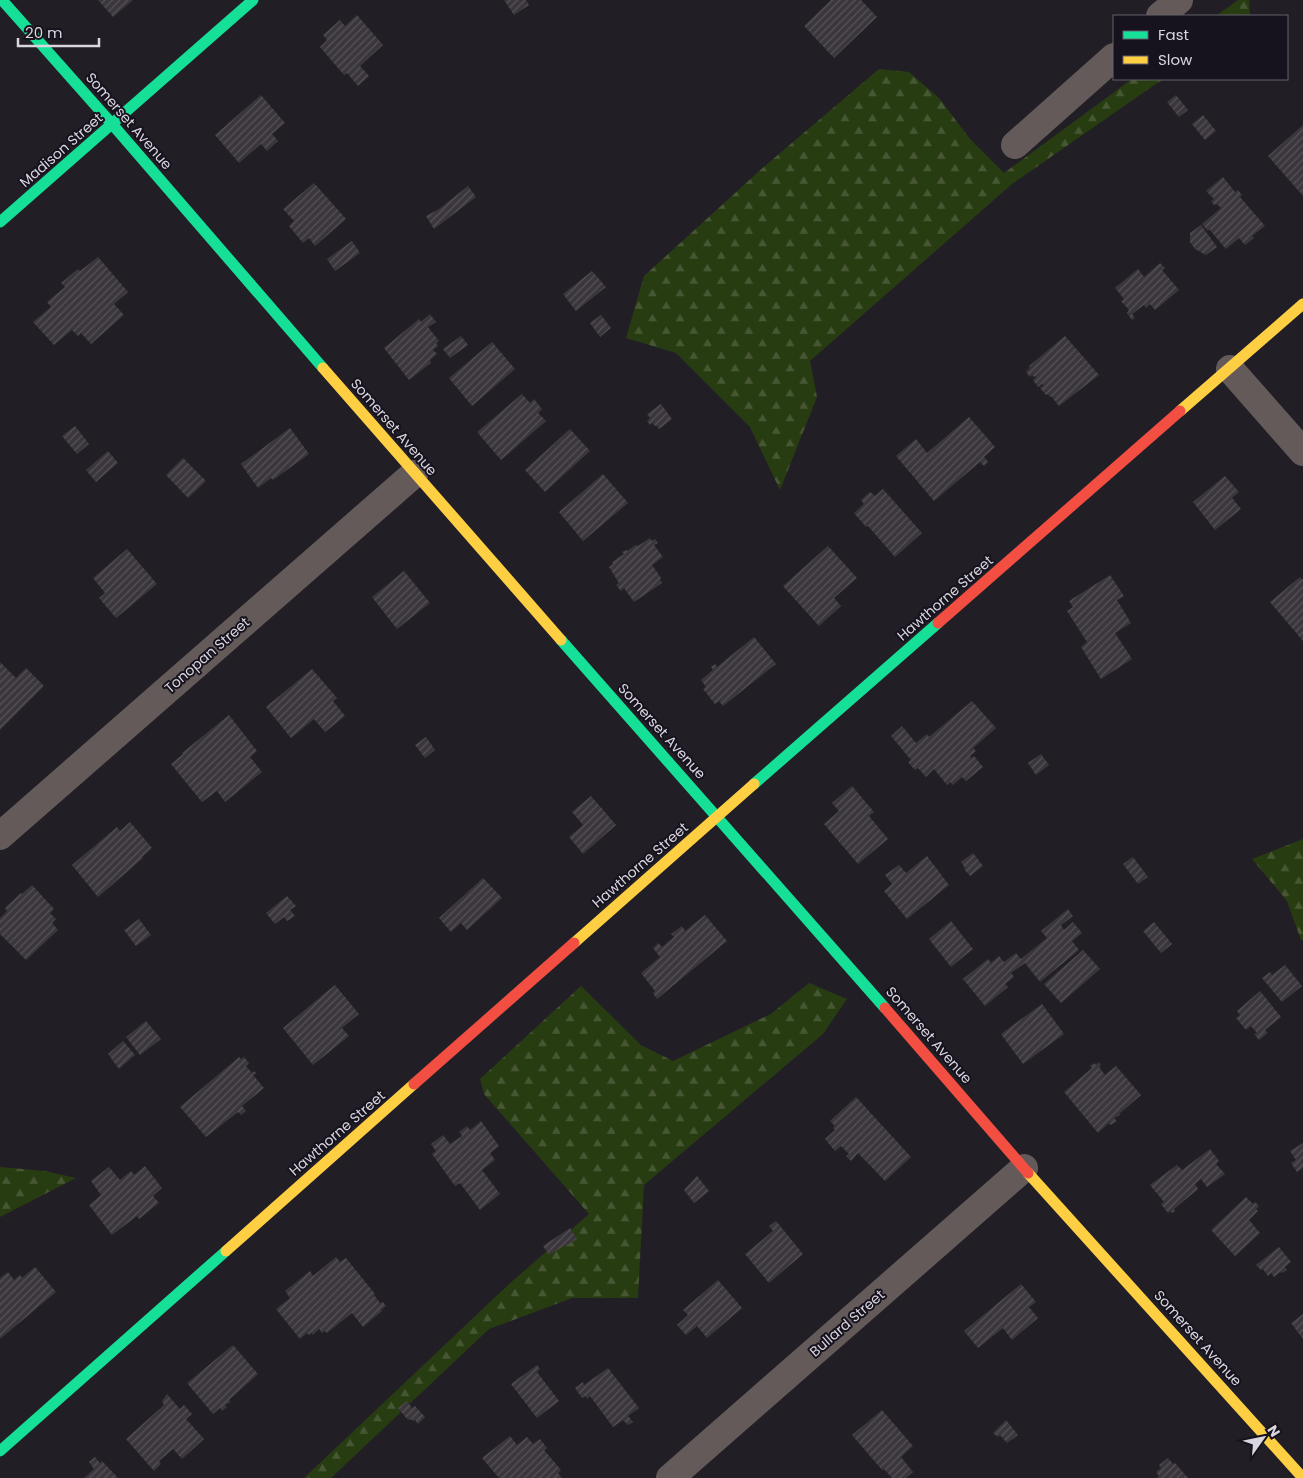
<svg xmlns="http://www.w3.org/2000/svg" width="1303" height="1478" viewBox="0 0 1303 1478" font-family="Poppins,sans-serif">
<defs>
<pattern id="forest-firs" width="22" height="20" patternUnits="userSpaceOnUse" patternTransform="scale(1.25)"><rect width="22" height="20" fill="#283c12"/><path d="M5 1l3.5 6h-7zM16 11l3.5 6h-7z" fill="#475734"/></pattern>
<pattern id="building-hatch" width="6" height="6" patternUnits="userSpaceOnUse" patternTransform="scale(1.25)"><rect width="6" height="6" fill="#3a363c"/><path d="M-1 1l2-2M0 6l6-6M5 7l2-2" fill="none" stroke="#565258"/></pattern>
</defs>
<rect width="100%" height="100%" fill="#211f25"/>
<path fill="url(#forest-firs)" d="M 1238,0 L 1249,0 L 1250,16 L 1216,16 Z
M 879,69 L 909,72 L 939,98 L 970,139 L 1004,173 L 1132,79 L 1163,79 L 1012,184 L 810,361 L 817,397 L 780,490 L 750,427 L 676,353 L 626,338 L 644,276 L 766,165 Z
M 1303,839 L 1303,940 L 1301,940 L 1287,901 L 1252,859 Z
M 809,983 L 847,999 L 823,1034 L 644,1185 L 638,1298 L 572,1298 L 489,1329 L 331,1478 L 304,1478 L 507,1286 L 589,1214 L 484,1094 L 480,1079 L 581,986 L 641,1045 L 673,1061 L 771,1014 Z
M 0,1167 L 45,1171 L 76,1178 L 0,1217 Z"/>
<path fill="url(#building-hatch)" d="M 98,0 L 133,0 L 113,17 Z
M 504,0 L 526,0 L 529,5 L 514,15 Z
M 831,0 L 861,0 L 877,17 L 834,58 L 804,26 Z
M 357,15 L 383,45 L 360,66 L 369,76 L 358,86 L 347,73 L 344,75 L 320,47 L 327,40 L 323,35 L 340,20 L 345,26 Z
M 261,95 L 285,123 L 272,134 L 278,141 L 267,151 L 261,144 L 239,163 L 215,135 Z
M 1176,95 L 1188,110 L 1179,117 L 1167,102 Z
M 1203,115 L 1216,131 L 1205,140 L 1192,124 Z
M 1303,125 L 1303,196 L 1268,156 Z
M 1223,177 L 1235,192 L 1238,190 L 1242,195 L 1240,197 L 1265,226 L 1252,236 L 1254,238 L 1245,245 L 1239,238 L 1226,249 L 1209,229 L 1208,231 L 1202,224 L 1221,208 L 1217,204 L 1214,205 L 1211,201 L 1214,199 L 1206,191 Z
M 314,183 L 346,219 L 315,246 L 309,238 L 303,243 L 289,226 L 294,221 L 283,209 Z
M 468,186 L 476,197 L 434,229 L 426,216 L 439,209 Z
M 1201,225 L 1217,247 L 1206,255 L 1195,249 L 1190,242 L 1190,233 Z
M 352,241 L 360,253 L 335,271 L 327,259 Z
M 98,257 L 128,292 L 114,304 L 124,315 L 91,344 L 81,333 L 78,336 L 72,330 L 54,345 L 33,322 L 51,307 L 47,302 L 65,287 L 61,283 L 78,269 L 80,271 Z
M 1160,263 L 1165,268 L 1162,270 L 1179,290 L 1155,310 L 1150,304 L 1146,308 L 1144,305 L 1132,314 L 1135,318 L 1132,320 L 1127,313 L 1129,310 L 1121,301 L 1124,299 L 1115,288 L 1138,269 L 1144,277 Z
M 592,271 L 606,287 L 576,311 L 563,294 Z
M 430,314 L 436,322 L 428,327 L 439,341 L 436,343 L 438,346 L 433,350 L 437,354 L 430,360 L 431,363 L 409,380 L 384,348 L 419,319 L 421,322 Z
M 601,315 L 611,328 L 600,337 L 590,323 Z
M 461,336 L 468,345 L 450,358 L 443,349 Z
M 1065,336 L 1099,375 L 1059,406 L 1051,396 L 1050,397 L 1048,394 L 1046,395 L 1040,388 L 1044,385 L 1042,384 L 1038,387 L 1033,380 L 1036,377 L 1035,376 L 1034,377 L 1032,375 L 1030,377 L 1026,372 L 1030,368 L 1029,366 Z
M 492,342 L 515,369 L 472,406 L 449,378 Z
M 522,394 L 530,403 L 534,399 L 542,409 L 538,413 L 546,421 L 501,460 L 477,432 Z
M 661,404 L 672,419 L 659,429 L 656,425 L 655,426 L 652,423 L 650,425 L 647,421 L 650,418 L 647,414 Z
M 969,417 L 995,447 L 984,457 L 988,462 L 984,466 L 980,462 L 934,501 L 896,456 L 916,439 L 927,453 Z
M 75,426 L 89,444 L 77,454 L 62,436 Z
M 290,428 L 309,454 L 273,480 L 271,478 L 258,488 L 241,464 Z
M 570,429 L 590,451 L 545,492 L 525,470 Z
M 108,451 L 118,463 L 96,482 L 86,470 Z
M 183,458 L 206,481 L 188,498 L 166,475 Z
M 603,474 L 628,503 L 583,541 L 559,512 Z
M 1225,476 L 1239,492 L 1232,498 L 1241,509 L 1215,530 L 1193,502 Z
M 883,489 L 922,533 L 895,557 L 868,526 L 866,527 L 854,513 L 864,504 L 861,500 L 870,492 L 875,496 Z
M 650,538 L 652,541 L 655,539 L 658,543 L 654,545 L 663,557 L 652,565 L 661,578 L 660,579 L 662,583 L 634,602 L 624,588 L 621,591 L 616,585 L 619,583 L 609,567 L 613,564 L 612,562 L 624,554 L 622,552 L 626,550 L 627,551 L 636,545 L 638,546 Z
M 828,546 L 857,578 L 834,598 L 841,606 L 819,626 L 783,586 Z
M 127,549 L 157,584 L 116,618 L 99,598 L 105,593 L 93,578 Z
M 404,571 L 430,603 L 397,629 L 372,597 Z
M 1110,575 L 1124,596 L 1117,600 L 1131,623 L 1115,633 L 1132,659 L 1101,679 L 1081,647 L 1087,642 L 1067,611 L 1073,607 L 1069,601 Z
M 1300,577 L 1303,580 L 1303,641 L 1270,602 Z
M 754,637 L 776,664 L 723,706 L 719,701 L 715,704 L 703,689 L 706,687 L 701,680 L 713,670 L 711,667 L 715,664 L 717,667 Z
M 0,662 L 16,678 L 26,668 L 44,686 L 0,730 Z
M 312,669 L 337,698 L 333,701 L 345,716 L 325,732 L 314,719 L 291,738 L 266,707 Z
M 972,701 L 996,728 L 973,748 L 976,751 L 970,756 L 972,758 L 974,756 L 983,767 L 966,781 L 962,777 L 953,785 L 950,782 L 947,785 L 934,769 L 926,777 L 918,768 L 915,770 L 908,762 L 911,760 L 891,736 L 902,726 L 916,743 L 927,734 L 929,737 Z
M 229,715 L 257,751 L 250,757 L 262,772 L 225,802 L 217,791 L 202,802 L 171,764 L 183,754 L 182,753 Z
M 426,737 L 435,750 L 425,758 L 415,745 Z
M 1041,754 L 1049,765 L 1036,775 L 1028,763 Z
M 852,786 L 874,812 L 869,816 L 888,839 L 858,864 L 824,824 L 839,811 L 832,803 Z
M 591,796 L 616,825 L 583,854 L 569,837 L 583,825 L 572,812 Z
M 130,822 L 152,848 L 142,857 L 143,858 L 98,897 L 72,865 L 117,827 L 120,831 Z
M 973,853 L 983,866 L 970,876 L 964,869 L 965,868 L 961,862 Z
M 927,856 L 949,885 L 907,919 L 884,891 L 892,884 L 885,875 L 899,865 L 906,873 Z
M 1133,857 L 1148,877 L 1138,884 L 1123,864 Z
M 483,878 L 502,898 L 467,930 L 461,923 L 451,932 L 439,918 Z
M 32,885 L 54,909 L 50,913 L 56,919 L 52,923 L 58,930 L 26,960 L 0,934 L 0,918 L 7,911 L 5,908 L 21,893 L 22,894 Z
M 287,896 L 296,906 L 290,910 L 295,916 L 287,921 L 284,917 L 275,924 L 266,913 Z
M 1068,909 L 1073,916 L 1061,925 L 1064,930 L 1073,922 L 1082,933 L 1072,941 L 1079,950 L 1040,982 L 1025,963 L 1011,973 L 1014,977 L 1005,984 L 1008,987 L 985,1006 L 963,979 L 988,959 L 991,963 L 999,956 L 1004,962 L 1016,953 L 1021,959 L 1047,938 L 1041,931 Z
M 705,915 L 727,941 L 657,999 L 653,993 L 655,991 L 641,973 L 660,957 L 653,948 L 658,943 L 662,947 L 674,937 L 671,934 L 682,926 L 685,931 Z
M 139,919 L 151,935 L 136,946 L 124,930 Z
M 951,921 L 973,949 L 951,967 L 929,939 Z
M 1154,922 L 1172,944 L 1161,953 L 1143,931 Z
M 1083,950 L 1100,969 L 1061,1003 L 1044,984 Z
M 1285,965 L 1302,986 L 1282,1002 L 1262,978 L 1270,972 L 1272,975 Z
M 335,985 L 359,1014 L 342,1028 L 349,1036 L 313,1065 L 283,1028 Z
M 1260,991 L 1281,1017 L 1265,1030 L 1268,1033 L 1259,1040 L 1254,1034 L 1257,1033 L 1251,1026 L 1246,1030 L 1236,1018 L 1240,1015 L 1237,1011 Z
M 1042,1004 L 1064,1034 L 1023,1064 L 1001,1034 Z
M 146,1021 L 161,1039 L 140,1055 L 126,1037 Z
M 123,1041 L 135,1055 L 119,1069 L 108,1054 Z
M 239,1057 L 241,1059 L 244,1057 L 249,1063 L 246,1066 L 252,1073 L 254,1071 L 256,1073 L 253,1075 L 264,1088 L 242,1106 L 246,1111 L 241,1115 L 238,1112 L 206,1137 L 180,1107 Z
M 1099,1062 L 1101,1065 L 1099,1067 L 1105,1075 L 1116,1066 L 1141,1095 L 1119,1114 L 1120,1115 L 1114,1118 L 1117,1121 L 1111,1125 L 1109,1123 L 1098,1133 L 1064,1092 L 1092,1068 L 1090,1066 L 1094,1063 L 1096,1065 Z
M 856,1097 L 911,1157 L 885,1181 L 858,1153 L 851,1161 L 846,1156 L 849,1154 L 841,1146 L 835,1151 L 825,1139 L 835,1130 L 833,1128 L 835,1126 L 830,1121 Z
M 481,1121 L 499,1146 L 490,1153 L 495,1160 L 482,1170 L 500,1194 L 480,1210 L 460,1183 L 455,1186 L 432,1154 L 436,1151 L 431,1144 L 443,1135 L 450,1144 L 462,1136 L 459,1132 L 467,1126 L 470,1130 Z
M 1303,1143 L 1303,1168 L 1297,1172 L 1291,1163 L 1296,1160 L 1290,1151 Z
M 1210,1149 L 1219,1161 L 1216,1164 L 1225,1174 L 1207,1187 L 1201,1179 L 1195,1184 L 1198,1189 L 1174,1209 L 1175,1211 L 1172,1213 L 1170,1211 L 1168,1213 L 1161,1204 L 1164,1202 L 1150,1185 L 1177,1165 L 1182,1170 Z
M 145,1166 L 162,1188 L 153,1196 L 159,1203 L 139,1219 L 137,1216 L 112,1235 L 89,1205 L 101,1195 L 91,1181 L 109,1167 L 120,1180 L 131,1171 L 134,1175 Z
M 697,1176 L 709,1191 L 694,1203 L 684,1190 Z
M 1246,1197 L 1253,1204 L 1255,1202 L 1259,1206 L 1256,1209 L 1258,1211 L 1249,1220 L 1260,1233 L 1235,1256 L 1211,1230 Z
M 776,1221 L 803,1254 L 769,1283 L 745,1254 L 773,1231 L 769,1226 Z
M 570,1228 L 577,1239 L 566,1246 L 565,1245 L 549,1255 L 543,1246 Z
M 1279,1247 L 1291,1262 L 1285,1267 L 1287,1270 L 1282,1273 L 1280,1272 L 1274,1277 L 1271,1273 L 1268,1276 L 1263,1269 L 1261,1270 L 1256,1265 Z
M 336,1257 L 340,1262 L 346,1258 L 375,1294 L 374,1295 L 380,1303 L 383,1302 L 386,1306 L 381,1310 L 382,1311 L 363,1327 L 352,1313 L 327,1333 L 325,1331 L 322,1333 L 319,1329 L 313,1335 L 311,1333 L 309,1335 L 307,1333 L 300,1339 L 276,1309 L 290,1298 L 285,1291 L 310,1271 L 313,1276 Z
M 35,1267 L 56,1292 L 0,1339 L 0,1278 L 8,1272 L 14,1280 L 20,1275 L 22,1278 Z
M 718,1280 L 742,1308 L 707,1338 L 697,1326 L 686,1335 L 677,1325 L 688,1315 L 683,1310 Z
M 1021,1284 L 1036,1302 L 1029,1307 L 1038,1318 L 1012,1340 L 1003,1328 L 978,1348 L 964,1331 Z
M 1303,1314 L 1303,1339 L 1291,1323 Z
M 233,1345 L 258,1374 L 229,1400 L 231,1402 L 225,1405 L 227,1407 L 222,1411 L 220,1408 L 213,1414 L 187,1383 Z
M 537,1365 L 540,1369 L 537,1372 L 559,1401 L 537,1418 L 511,1384 Z
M 608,1368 L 639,1408 L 628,1416 L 633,1422 L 628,1425 L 623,1420 L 613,1427 L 590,1396 L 587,1399 L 585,1396 L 582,1398 L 575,1388 L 583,1382 L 584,1385 Z
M 167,1394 L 180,1409 L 184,1405 L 192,1414 L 186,1419 L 204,1439 L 182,1459 L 173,1449 L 159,1461 L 161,1464 L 154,1471 L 126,1439 L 164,1405 L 162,1401 Z
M 407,1401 L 412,1408 L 415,1406 L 425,1417 L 418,1424 L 415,1420 L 414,1421 L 410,1419 L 408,1420 L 398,1408 Z
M 882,1410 L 913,1446 L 901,1457 L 913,1472 L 906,1478 L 892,1478 L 884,1469 L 882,1470 L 852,1435 Z
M 1006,1420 L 1018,1435 L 1007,1443 L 1000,1435 L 998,1437 L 993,1433 Z
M 510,1436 L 517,1445 L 527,1437 L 533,1444 L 540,1439 L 547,1448 L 544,1450 L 561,1470 L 558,1473 L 562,1478 L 499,1478 L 482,1458 Z
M 95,1457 L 100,1463 L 102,1461 L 118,1478 L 84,1478 L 94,1469 L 89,1462 Z
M 1168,1458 L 1173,1464 L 1175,1463 L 1188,1478 L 1157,1478 L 1159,1476 L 1156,1472 L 1161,1468 L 1159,1465 Z"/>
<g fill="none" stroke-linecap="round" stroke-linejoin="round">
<path stroke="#645a5a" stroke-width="28" d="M 1160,16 L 1179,0
M 1015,145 L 1114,57
M 1230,369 L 1303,452
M 0,836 L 414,474
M 670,1478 L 1024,1168"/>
<path stroke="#16e098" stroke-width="11" d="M 2,0 L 112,124 L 323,368
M 0,222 L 253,0
M 561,640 L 885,1008
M 754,784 L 938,623
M 0,1451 L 226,1251"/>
<path stroke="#ffcf43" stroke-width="11" d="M 323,368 L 561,640
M 1180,411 L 1303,304
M 574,943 L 754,784
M 1028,1173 L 1303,1478
M 226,1251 L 414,1084"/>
<path stroke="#f24e42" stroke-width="11" d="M 938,623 L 1180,411
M 885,1008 L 1028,1173
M 414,1084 L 574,943"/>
</g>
<g text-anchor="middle" stroke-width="4" stroke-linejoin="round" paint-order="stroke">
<g font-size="14" fill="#d9d6df" stroke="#17131e">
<text transform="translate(129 121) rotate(49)" y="5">Somerset Avenue</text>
<text transform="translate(61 150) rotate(-41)" y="5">Madison Street</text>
<text transform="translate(394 427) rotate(49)" y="5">Somerset Avenue</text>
<text transform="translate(945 598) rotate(-41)" y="5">Hawthorne Street</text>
<text transform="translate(207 655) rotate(-41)" y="5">Tonopan Street</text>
<text transform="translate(662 731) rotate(48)" y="5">Somerset Avenue</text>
<text transform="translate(640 865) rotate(-41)" y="5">Hawthorne Street</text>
<text transform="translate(929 1035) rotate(49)" y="5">Somerset Avenue</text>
<text transform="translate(337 1133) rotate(-41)" y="5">Hawthorne Street</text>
<text transform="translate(847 1323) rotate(-41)" y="5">Bullard Street</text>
<text transform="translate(1198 1338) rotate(48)" y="5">Somerset Avenue</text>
</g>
</g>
<rect x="1113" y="15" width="175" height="65" fill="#17131e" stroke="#65616b"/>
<rect x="1123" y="31" width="25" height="8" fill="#16e098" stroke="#65616b"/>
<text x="1158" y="40" font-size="15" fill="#d9d6df">Fast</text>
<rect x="1123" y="56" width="25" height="8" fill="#ffcf43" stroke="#65616b"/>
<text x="1158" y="65" font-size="15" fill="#d9d6df">Slow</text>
<g transform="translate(1263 1438) rotate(57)" stroke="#17131e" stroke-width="4" paint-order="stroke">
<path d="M0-4L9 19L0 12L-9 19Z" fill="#d9d6df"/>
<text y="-8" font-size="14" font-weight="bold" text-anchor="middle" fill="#d9d6df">N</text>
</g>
<path d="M18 38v8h81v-8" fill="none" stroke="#d9d6df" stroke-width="2.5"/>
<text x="25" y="38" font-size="15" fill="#d9d6df" stroke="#17131e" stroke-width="4" paint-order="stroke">20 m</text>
</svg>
